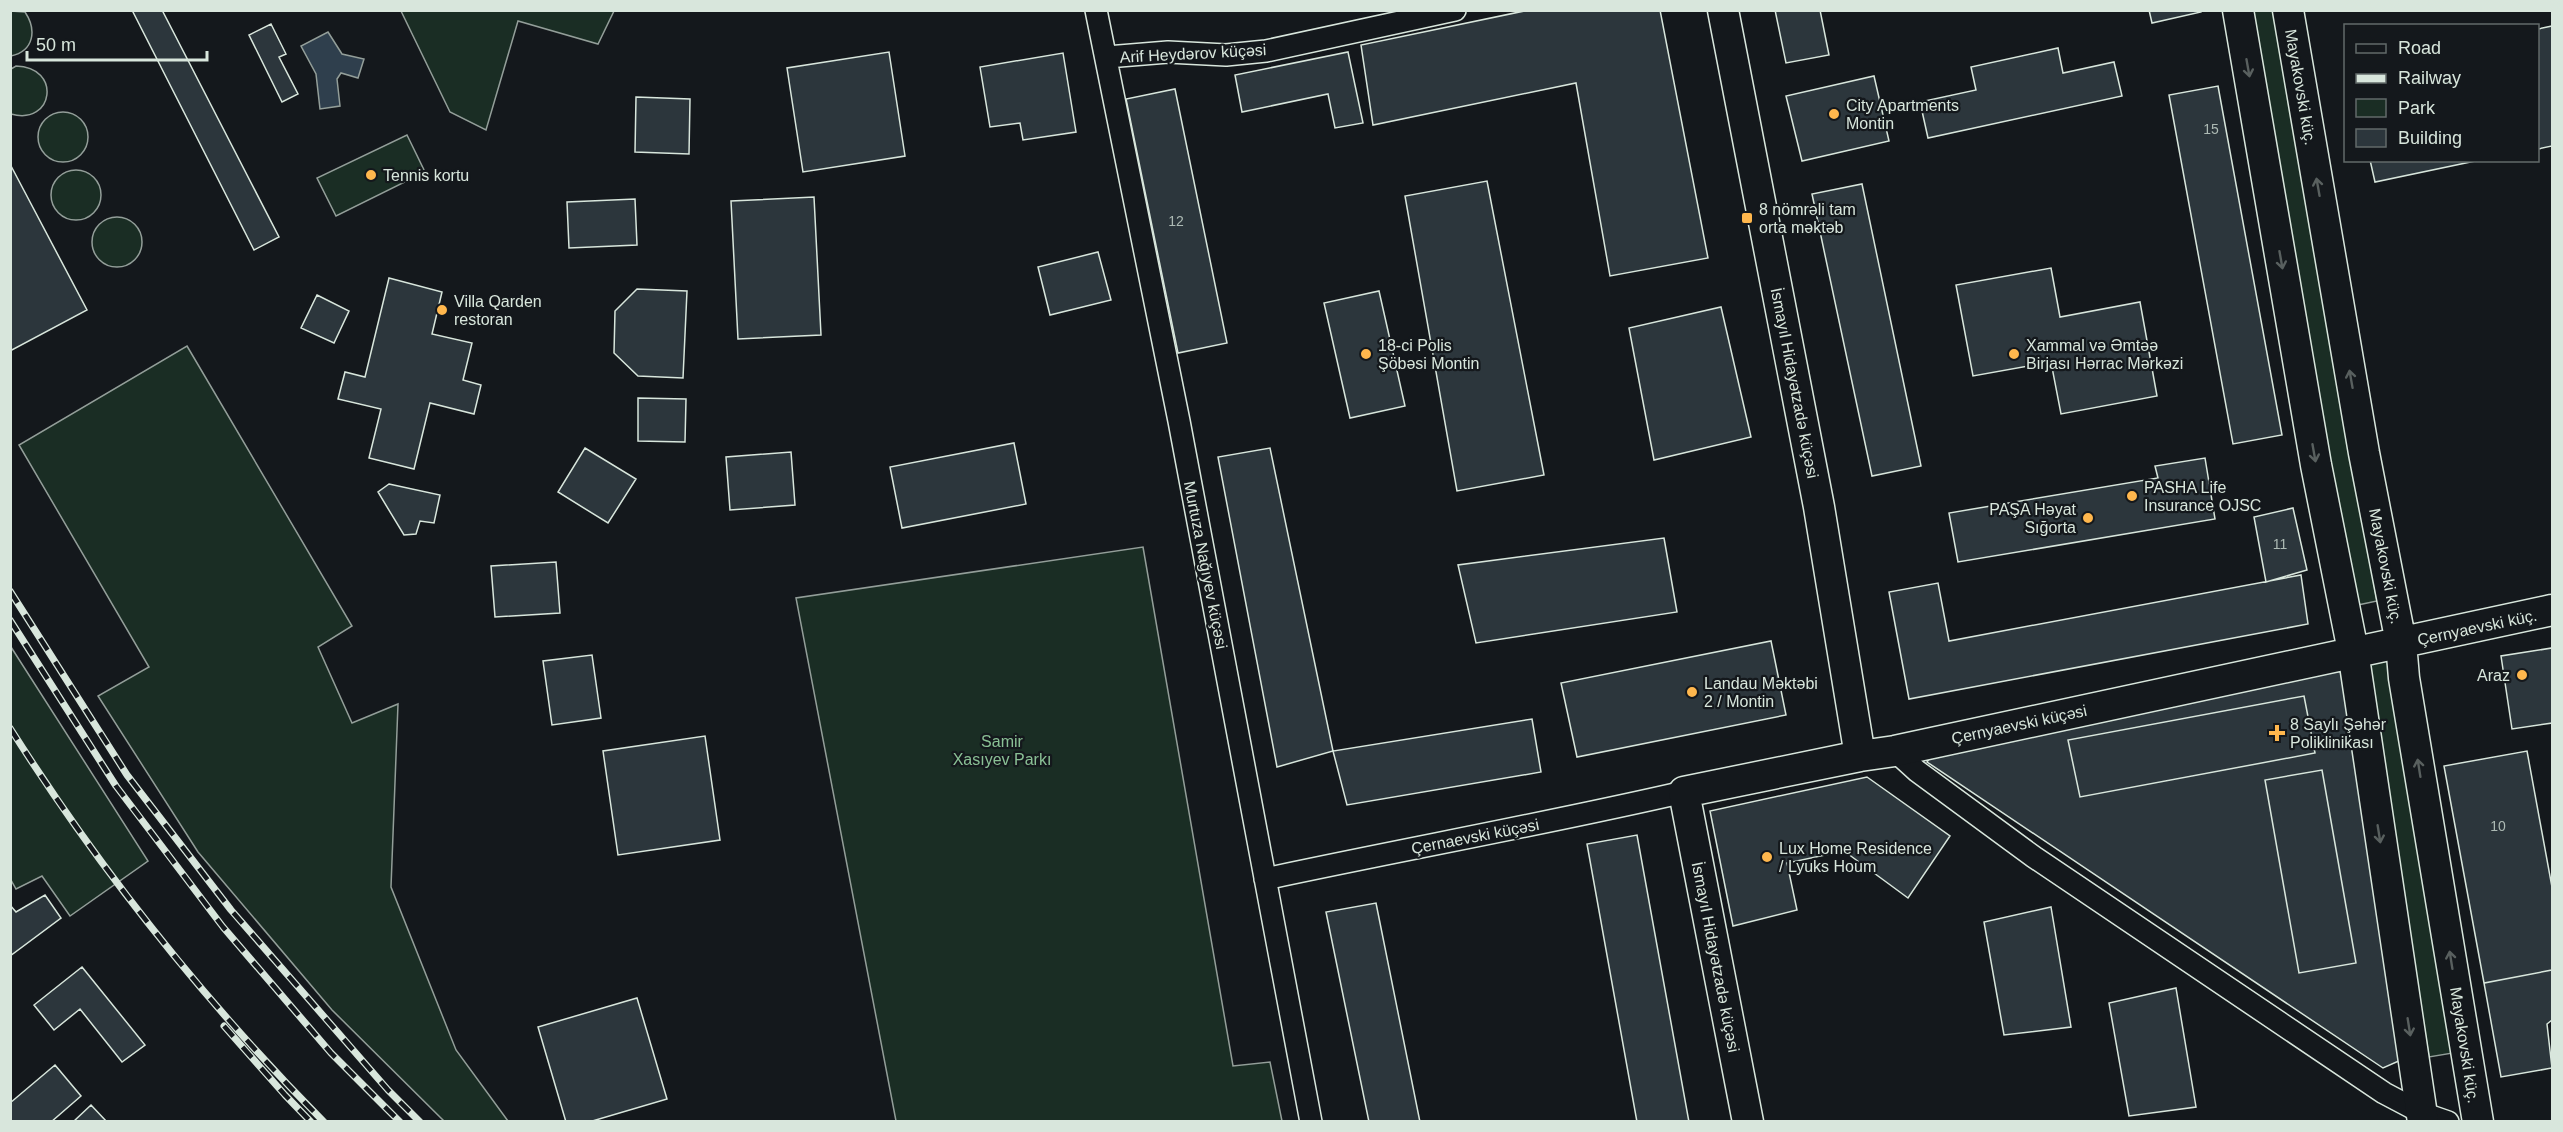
<svg xmlns="http://www.w3.org/2000/svg" width="2563" height="1132" viewBox="0 0 2563 1132" font-family="Helvetica,sans-serif">
<rect width="100%" height="100%" fill="#14181c"/>
<path fill="#1a2d24" stroke="#939e99" stroke-width="1.5" d="M 10,11 L 25,12 C 37,30 34,51 11,56 Z
M 401,11 L 614,11 L 598,44 L 518,21 L 486,130 L 450,112 Z
M 2251,11 L 2277,11 L 2377,601 L 2353,606 Z
M 16,66 C 62,67 54,126 11,114 L 11,69 Z
M38 137a25 25 0 1 1 50 0a25 25 0 1 1-50 0Z
M 407,135 L 425,172 L 336,216 L 317,178 Z
M51 195a25 25 0 1 1 50 0a25 25 0 1 1-50 0Z
M92 242a25 25 0 1 1 50 0a25 25 0 1 1-50 0Z
M 187,346 L 352,626 L 318,647 L 352,723 L 398,704 L 391,887 L 456,1050 L 508,1121 L 444,1121 L 332,1010 L 198,852 L 98,696 L 149,667 L 19,445 Z
M 1143,547 L 1233,1066 L 1270,1062 L 1282,1121 L 896,1121 L 796,598 Z
M 11,647 L 148,861 L 70,916 L 42,876 L 16,889 L 11,880 Z
M 2389,654 L 2453,1053 L 2429,1057 L 2365,658 Z"/>
<path fill="#2f3f4d" stroke="#939e99" stroke-width="1.5" d="M 328,32 L 342,54 L 364,59 L 358,78 L 341,73 L 337,79 L 340,106 L 320,109 L 316,74 L 301,46 Z"/>
<path fill="#2c363c" stroke="#d8e6dc" stroke-width="1.5" d="M 132,10 L 162,10 L 279,237 L 254,250 Z
M 1529,10 L 1660,10 L 1708,258 L 1610,276 L 1576,83 L 1373,125 L 1361,45 Z
M 1775,10 L 1820,10 L 1829,55 L 1786,63 Z
M 2149,10 L 2201,10 L 2201,12 L 2152,23 Z
M 271,24 L 286,54 L 279,57 L 298,94 L 282,102 L 249,35 Z
M 2552,26 L 2552,146 L 2538,149 L 2538,29 Z
M 2058,48 L 2063,73 L 2114,62 L 2122,96 L 1928,138 L 1920,102 L 1976,90 L 1971,67 Z
M 889,52 L 905,156 L 803,172 L 787,68 Z
M 1348,52 L 1363,123 L 1335,128 L 1328,94 L 1242,112 L 1235,75 Z
M 1063,53 L 1076,132 L 1023,140 L 1020,123 L 990,127 L 980,67 Z
M 1874,76 L 1889,141 L 1802,161 L 1786,96 Z
M 2218,86 L 2282,435 L 2233,444 L 2169,95 Z
M 1175,89 L 1227,343 L 1178,353 L 1126,99 Z
M 636,97 L 690,99 L 689,154 L 635,152 Z
M 2370,160 L 2480,160 L 2375,182 Z
M 10,164 L 87,310 L 10,351 Z
M 1487,181 L 1544,475 L 1457,491 L 1405,196 Z
M 1862,184 L 1921,466 L 1872,476 L 1812,194 Z
M 814,197 L 821,335 L 738,339 L 731,201 Z
M 635,199 L 637,245 L 569,248 L 567,202 Z
M 1098,252 L 1111,300 L 1050,315 L 1038,267 Z
M 2051,268 L 2060,317 L 2140,302 L 2157,396 L 2061,414 L 2051,362 L 1973,376 L 1956,285 Z
M 389,278 L 442,292 L 432,334 L 472,343 L 463,380 L 481,385 L 474,414 L 430,403 L 414,469 L 369,458 L 381,409 L 338,399 L 345,372 L 365,377 Z
M 637,289 L 687,291 L 683,378 L 638,376 L 614,353 L 615,311 Z
M 1379,291 L 1405,406 L 1350,418 L 1324,303 Z
M 317,295 L 349,311 L 334,343 L 301,328 Z
M 1721,307 L 1751,437 L 1654,460 L 1629,328 Z
M 638,398 L 686,399 L 685,442 L 638,441 Z
M 1014,443 L 1026,504 L 902,528 L 890,467 Z
M 585,448 L 636,479 L 608,523 L 558,492 Z
M 1270,448 L 1333,751 L 1277,767 L 1218,457 Z
M 791,452 L 795,505 L 730,510 L 726,457 Z
M 2205,458 L 2215,519 L 1958,562 L 1949,513 L 2158,478 L 2155,466 Z
M 389,484 L 440,495 L 434,523 L 420,521 L 416,534 L 404,535 L 378,492 Z
M 2293,508 L 2307,570 L 2266,582 L 2254,517 Z
M 1664,538 L 1677,612 L 1476,643 L 1458,565 Z
M 556,562 L 560,613 L 495,617 L 491,566 Z
M 2301,575 L 2308,624 L 1909,699 L 1889,592 L 1938,583 L 1949,641 Z
M 1771,641 L 1786,715 L 1577,757 L 1561,683 Z
M 2552,648 L 2552,723 L 2512,729 L 2501,656 Z
M 592,655 L 601,718 L 552,725 L 543,661 Z
M 2339,661 L 2401,1060 L 2383,1068 L 1927,762 L 1940,742 Z
M 2304,696 L 2315,753 L 2080,797 L 2068,740 Z
M 1532,719 L 1541,772 L 1347,805 L 1333,751 Z
M 705,736 L 720,840 L 618,855 L 603,751 Z
M 2527,751 L 2552,887 L 2552,970 L 2484,983 L 2444,766 Z
M 2322,770 L 2356,963 L 2299,973 L 2265,780 Z
M 1867,777 L 1950,836 L 1908,898 L 1844,851 L 1787,863 L 1797,910 L 1733,926 L 1710,811 Z
M 1637,835 L 1689,1122 L 1637,1122 L 1587,844 Z
M 45,895 L 61,918 L 10,956 L 10,905 L 16,912 Z
M 1376,903 L 1420,1122 L 1369,1122 L 1326,912 Z
M 2051,907 L 2071,1027 L 2004,1035 L 1984,922 Z
M 82,967 L 145,1045 L 122,1062 L 80,1009 L 54,1030 L 34,1005 Z
M 2552,970 L 2552,1020 L 2547,1024 L 2552,1068 L 2501,1077 L 2484,983 Z
M 2176,988 L 2196,1107 L 2129,1116 L 2109,1003 Z
M 637,998 L 667,1099 L 589,1122 L 566,1122 L 538,1027 Z
M 55,1065 L 81,1096 L 51,1122 L 10,1122 L 10,1103 Z
M 91,1105 L 107,1122 L 73,1122 Z"/>
<g fill="none" stroke-linecap="round" stroke-linejoin="round">
<defs>
<path id="street" d="M 1096,10 L 1179,421 L 1311,1122
M 1107,57 L 1168,52 L 1226,55 L 1266,51 L 1455,10
M 1895,751 L 1917,771 L 2034,857 L 2384,1093 L 2422,1113 L 2448,1122
M 1265,879 C 1405,849 1545,824 1684,792"/>
<path id="secondary" d="M 1723,10 L 1819,507 L 1860,756
M 2238,10 L 2316,465 L 2353,651 L 2423,1122
M 2288,10 L 2364,453 L 2401,643 L 2404,678 L 2478,1122
M 1748,1122 L 1684,792 L 1860,756 L 1895,751 L 2552,610"/>
</defs>
<use href="#street" stroke="#d8e6dc" stroke-width="24"/>
<use href="#secondary" stroke="#d8e6dc" stroke-width="33"/>
<use href="#street" stroke="#14181c" stroke-width="21"/>
<use href="#secondary" stroke="#14181c" stroke-width="30"/>
<defs>
<path id="rail" d="M 10,591 L 127,775 L 231,910 L 388,1090 L 420,1122
M 10,620 L 116,786 L 223,927 L 331,1053 L 400,1122
M 10,728 C 100,870 206,1003 324,1122
M 224,1026 L 285,1095 L 311,1122"/>
</defs>
<use href="#rail" stroke="#d8e6dc" stroke-width="7"/>
<use href="#rail" stroke="#14181c" stroke-width="4.5" stroke-dasharray="14" stroke-linecap="butt"/>
</g>
<defs><path id="oneway-shaft" d="M-6 0H5M1.5-3L5.5 0L1.5 3" fill="none" stroke-width="1.6" stroke-linecap="round" stroke-linejoin="round" transform="scale(1.5)"/></defs>
<g stroke="#59605f">
<use href="#oneway-shaft" transform="translate(2248 68) rotate(80)"/>
<use href="#oneway-shaft" transform="translate(2318 187) rotate(-100)"/>
<use href="#oneway-shaft" transform="translate(2281 260) rotate(80)"/>
<use href="#oneway-shaft" transform="translate(2351 379) rotate(-100)"/>
<use href="#oneway-shaft" transform="translate(2314 453) rotate(80)"/>
<use href="#oneway-shaft" transform="translate(2419 768) rotate(-99)"/>
<use href="#oneway-shaft" transform="translate(2379 834) rotate(81)"/>
<use href="#oneway-shaft" transform="translate(2451 960) rotate(-99)"/>
<use href="#oneway-shaft" transform="translate(2409 1027) rotate(81)"/>
</g>
<g fill="#ffb74d" stroke="#14181c" stroke-width="2">
<circle cx="1834" cy="114" r="6"/>
<circle cx="371" cy="175" r="6"/>
<rect x="1741" y="212" width="12" height="12" rx="3"/>
<circle cx="442" cy="310" r="6"/>
<circle cx="1366" cy="354" r="6"/>
<circle cx="2014" cy="354" r="6"/>
<circle cx="2132" cy="496" r="6"/>
<circle cx="2088" cy="518" r="6"/>
<circle cx="2522" cy="675" r="6"/>
<circle cx="1692" cy="692" r="6"/>
<path d="M2274 724h6v6h6v6h-6v6h-6v-6h-6v-6h6z"/>
<circle cx="1767" cy="857" r="6"/>
</g>
<g text-anchor="middle" stroke-width="4.5" stroke-linejoin="round" paint-order="stroke">
<g font-size="14" fill="#adbab4">
<text x="2211" y="134">15</text>
<text x="1176" y="226">12</text>
<text x="2280" y="549">11</text>
<text x="2498" y="831">10</text>
</g>
<g font-size="16" fill="#d8e6dc" stroke="#14181c">
<text transform="translate(1193 53) rotate(-3)" y="6">Arif Heydərov küçəsi</text>
<text transform="translate(2301 87) rotate(80)" y="6">Mayakovski küç.</text>
<text transform="translate(1795 383) rotate(79)" y="6">İsmayıl Hidayətzadə küçəsi</text>
<text transform="translate(1206 565) rotate(79)" y="6">Murtuza Nağıyev küçəsi</text>
<text transform="translate(2386 566) rotate(79)" y="6">Mayakovski küç.</text>
<text transform="translate(2477 627) rotate(-12)" y="6">Çernyaevski küç.</text>
<text transform="translate(2019 724) rotate(-12)" y="6">Çernyaevski küçəsi</text>
<text transform="translate(1475 836) rotate(-11)" y="6">Çernaevski küçəsi</text>
<text transform="translate(1716 957) rotate(79)" y="6">İsmayıl Hidayətzadə küçəsi</text>
<text transform="translate(2465 1045) rotate(81)" y="6">Mayakovski küç.</text>
</g>
<g font-size="16" fill="#d8e6dc" stroke="#14181c" text-anchor="start">
<text x="1846" y="111">City Apartments<tspan x="1846" dy="18">Montin</tspan></text>
<text x="383" y="181">Tennis kortu</text>
<text x="1759" y="215">8 nömrəli tam<tspan x="1759" dy="18">orta məktəb</tspan></text>
<text x="454" y="307">Villa Qarden<tspan x="454" dy="18">restoran</tspan></text>
<text x="1378" y="351">18-ci Polis<tspan x="1378" dy="18">Şöbəsi Montin</tspan></text>
<text x="2026" y="351">Xammal və Əmtəə<tspan x="2026" dy="18">Birjası Hərrac Mərkəzi</tspan></text>
<text x="2144" y="493">PASHA Life<tspan x="2144" dy="18">Insurance OJSC</tspan></text>
<text x="2076" y="515" text-anchor="end">PAŞA Həyat<tspan x="2076" dy="18">Sığorta</tspan></text>
<text x="2510" y="681" text-anchor="end">Araz</text>
<text x="1704" y="689">Landau Məktəbi<tspan x="1704" dy="18">2 / Montin</tspan></text>
<text x="2290" y="730">8 Saylı Şəhər<tspan x="2290" dy="18">Poliklinikası</tspan></text>
<text x="1779" y="854">Lux Home Residence<tspan x="1779" dy="18">/ Lyuks Houm</tspan></text>
</g>
<g font-size="16" fill="#8ac095" stroke="#14181c">
<text x="1002" y="747">Samir<tspan x="1002" dy="18">Xasıyev Parkı</tspan></text>
</g>
</g>
<rect width="2563" height="1132" fill="none" stroke="#d8e6dc" stroke-width="24"/>
<rect x="2344" y="24" width="195" height="138" fill="#14181c" stroke="#626a69" stroke-width="1.5"/>
<rect x="2356" y="44" width="30" height="9" fill="#14181c" stroke="#626a69" stroke-width="1.5"/>
<text x="2398" y="54" font-size="18" fill="#d8e6dc">Road</text>
<rect x="2356" y="74" width="30" height="9" fill="#d8e6dc" stroke="#626a69" stroke-width="1.5"/>
<text x="2398" y="84" font-size="18" fill="#d8e6dc">Railway</text>
<rect x="2356" y="99" width="30" height="18" fill="#1a2d24" stroke="#626a69" stroke-width="1.5"/>
<text x="2398" y="114" font-size="18" fill="#d8e6dc">Park</text>
<rect x="2356" y="129" width="30" height="18" fill="#2c363c" stroke="#626a69" stroke-width="1.5"/>
<text x="2398" y="144" font-size="18" fill="#d8e6dc">Building</text>
<path d="M27 51v9h180v-9" fill="none" stroke="#d8e6dc" stroke-width="3"/>
<text x="36" y="51" font-size="18" fill="#d8e6dc" stroke="#14181c" stroke-width="4.5" paint-order="stroke">50 m</text>
</svg>
